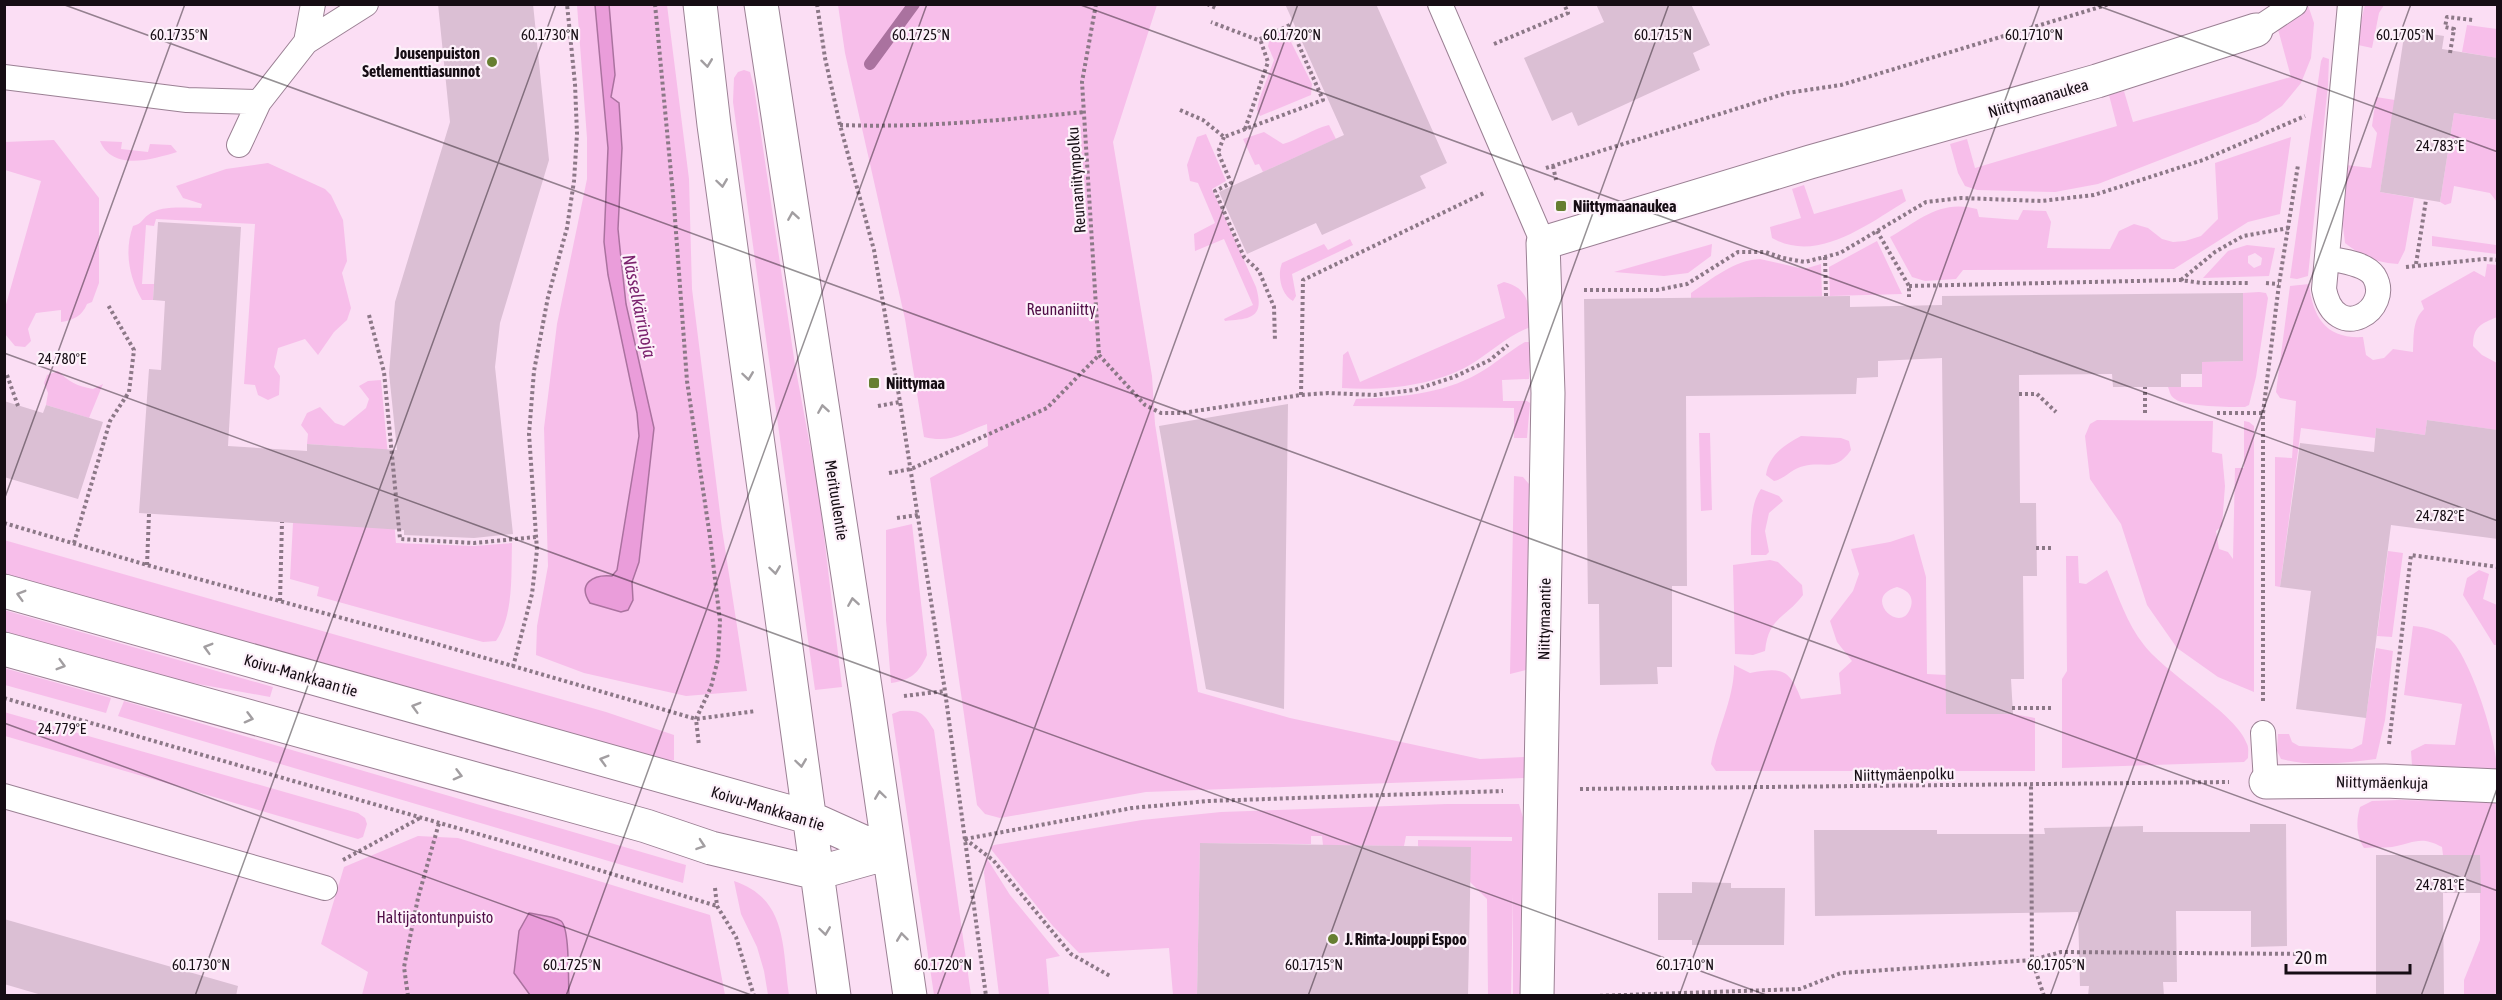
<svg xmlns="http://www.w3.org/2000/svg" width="2502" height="1000" viewBox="0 0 2502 1000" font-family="'Asap Condensed',sans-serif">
<rect width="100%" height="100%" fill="#fbdef4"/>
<path fill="#f7beea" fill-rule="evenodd" d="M 577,5 L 667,5 L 689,179 L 692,289 L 722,529 L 747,691 L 686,696 L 584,673 L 536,655 L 537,626 L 548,566 L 544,428 L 557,324 L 587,179 L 587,138 Z
M 838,5 L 1157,5 L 1113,142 L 1152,376 L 1155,424 L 1198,692 L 1290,718 L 1480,759 L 1524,757 L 1524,778 L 1146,792 L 1000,818 L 985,814 L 977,805 L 930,478 L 988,446 L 987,424 C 963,432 952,444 924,437 L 905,319 L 845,53 Z
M 2308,5 L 2314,23 L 2311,58 L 2301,83 L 2282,106 L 2258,122 L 2098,184 L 2055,192 L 1977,190 L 1965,186 L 1958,173 L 1950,144 L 1967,139 L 1975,168 L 2117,126 L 2109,95 L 2124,91 L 2133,122 L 2291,77 L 2276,22 L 2294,10 Z
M 2365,5 L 2384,5 L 2379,13 L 2372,48 L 2358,45 L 2359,29 Z
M 2467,25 L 2497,29 L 2497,58 L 2462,52 Z
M 1280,32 L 1286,32 L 1312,84 L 1311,95 L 1260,116 L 1257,110 L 1259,100 L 1274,60 L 1268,46 L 1270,38 Z
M 2323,57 L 2329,59 L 2328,85 L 2308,276 L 2297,279 L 2290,278 L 2321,61 Z
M 744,70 L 750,72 L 754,87 L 795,365 L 819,494 L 842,687 L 815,690 L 733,102 L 734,78 L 738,72 Z
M 2376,97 L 2395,100 L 2380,192 L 2414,198 L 2405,250 L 2398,264 C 2377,263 2361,256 2345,243 L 2342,218 L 2346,165 L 2371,168 L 2377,133 L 2372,126 Z
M 2454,113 L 2497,120 L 2497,202 L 2490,193 L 2454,186 L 2451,203 L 2445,205 L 2440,202 Z
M 1329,125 L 1336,139 L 1263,172 L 1259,164 L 1255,165 L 1243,139 L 1264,132 L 1283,144 C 1300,139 1312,129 1329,125 Z
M 1206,134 L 1226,181 L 1212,189 L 1256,287 C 1265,318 1251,319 1225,321 L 1224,319 L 1253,305 L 1224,239 L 1195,251 L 1194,234 L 1215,223 L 1198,183 L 1190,181 L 1187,165 L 1197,137 Z
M 2291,137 L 2280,214 L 2248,222 L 2174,269 L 1963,270 L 1956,279 L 1925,281 L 1912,277 L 1890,237 C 1920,220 1940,199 1977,209 L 1979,217 L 2018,220 L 2023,210 L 2046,211 L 2051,222 L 2047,248 L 2110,249 L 2119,231 L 2134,224 L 2148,228 L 2162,239 L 2173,242 L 2185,241 L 2201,236 L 2218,219 L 2215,163 Z
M 54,140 L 99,198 L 99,283 L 92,302 L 87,304 C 82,316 74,320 61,322 L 61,310 L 36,313 L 28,329 L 31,341 L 25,347 L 15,346 L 5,334 L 5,308 L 41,181 L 5,170 L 5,142 Z
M 100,141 L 122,142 L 121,149 L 148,152 L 150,144 L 171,145 L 177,152 C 153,159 113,172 100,141 Z
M 268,163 L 325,189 L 331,195 L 343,220 L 347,261 L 342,273 L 351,308 L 347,320 L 334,332 L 318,355 L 305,339 L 278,348 L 274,367 L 280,376 L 279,395 L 268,400 L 258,395 L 255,385 L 244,384 L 255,224 L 156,219 L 154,226 L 146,225 L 142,284 L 154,284 L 153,300 L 142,300 C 129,277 124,251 133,226 C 142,224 142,219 148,215 C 161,205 185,208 201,208 L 202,204 L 183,198 L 176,186 L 226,169 Z
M 1804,185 L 1814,214 L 1902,189 L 1906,201 C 1868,224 1817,264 1772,238 L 1770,227 L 1801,218 L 1792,189 Z
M 2432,236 L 2496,245 L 2497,237 L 2497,254 L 2432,246 Z
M 1350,239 L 1353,245 L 1292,274 L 1296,296 L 1293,301 C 1281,295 1277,275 1282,263 L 1324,244 L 1328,250 Z
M 1877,241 L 1902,294 L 1830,296 L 1829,267 Z
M 1712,244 L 1711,256 L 1688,273 L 1664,276 L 1614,272 Z
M 2247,245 L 2275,248 L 2269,276 L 2203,278 L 2228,251 ZM 2255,253 L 2262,258 L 2261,265 L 2254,268 L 2248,263 L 2248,256 Z
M 1760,259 L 1804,269 L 1821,264 L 1822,296 L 1691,298 L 1691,293 C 1712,279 1734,260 1760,259 Z
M 2487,264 L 2497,265 L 2497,317 C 2481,324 2473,326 2473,346 L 2482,355 L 2497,363 L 2497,430 L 2427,420 L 2425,435 L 2376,428 L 2375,438 L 2301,428 L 2280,587 L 2275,586 L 2275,457 L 2292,458 L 2296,401 L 2280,398 L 2276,392 L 2290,286 L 2309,284 C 2313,319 2327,339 2363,337 L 2366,355 L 2373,360 L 2384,358 L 2393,349 L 2413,352 C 2414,337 2412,320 2424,309 L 2421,301 L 2474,271 L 2485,277 Z
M 1504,282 C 1529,288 1529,305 1531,327 C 1507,335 1490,354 1468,366 C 1432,386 1383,391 1342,388 L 1343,355 L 1348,351 L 1360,382 L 1505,318 L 1497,285 Z
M 2259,292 L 2266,293 L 2268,298 L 2256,377 L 2249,405 L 2245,407 C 2230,407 2186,407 2175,399 C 2170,396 2170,392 2168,387 L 2202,387 L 2202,362 L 2243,361 L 2243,293 Z
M 1525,342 L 1531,342 L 1529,379 L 1502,380 L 1503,401 L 1527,401 L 1530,403 L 1527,438 L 1514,438 L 1514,408 L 1353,406 L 1356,399 C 1398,397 1441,395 1479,373 C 1495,364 1509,351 1525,342 Z
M 58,371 C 69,382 77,386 93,389 L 103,384 L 89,418 L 46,405 L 48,393 L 44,383 L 47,375 Z
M 381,380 L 396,543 L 474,546 L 512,543 C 511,574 514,615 496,641 L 483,642 L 317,596 L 319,587 L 290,579 L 293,523 L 366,448 L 307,444 L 308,434 L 301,425 L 307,413 L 320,407 L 335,423 L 344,426 L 366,408 L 369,399 L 359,386 L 368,381 Z
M 2097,420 L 2213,421 L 2212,452 L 2222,454 L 2225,486 L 2222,526 L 2216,531 L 2219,549 L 2228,552 L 2233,559 L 2235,468 L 2244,468 L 2244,421 L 2249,422 L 2254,426 L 2254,692 L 2218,677 L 2177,648 L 2147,605 L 2121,524 L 2090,479 L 2085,436 L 2090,424 Z
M 1699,433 L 1710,433 L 1712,510 L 1701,511 Z
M 1801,436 L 1841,438 L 1849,441 L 1851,450 C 1835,473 1825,461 1804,466 C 1792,468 1785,479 1774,481 L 1766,475 C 1769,455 1784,445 1801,436 Z
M 1514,476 L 1523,477 L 1529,484 L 1526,670 L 1510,674 Z
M 1761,489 L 1779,496 L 1783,501 L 1769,513 L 1765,531 L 1769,552 L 1766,555 L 1751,555 C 1751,536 1749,505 1761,489 Z
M 912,524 L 927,655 C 918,674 911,680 891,683 L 886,620 L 886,530 Z
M 1914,534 L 1926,577 L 1927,674 L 1946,675 L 1946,714 L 2013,714 L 2035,718 L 2035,771 L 1716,771 L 1711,764 C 1716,731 1735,698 1734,665 L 1750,673 C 1780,668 1789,667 1801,699 L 1841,694 L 1839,673 L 1852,661 L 1837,642 L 1830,621 L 1853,591 L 1859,574 L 1851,549 L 1890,542 ZM 1897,587 C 1908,590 1915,597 1910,609 C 1900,635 1861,597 1897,587 Z
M 4,540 L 606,712 L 674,735 L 674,760 L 654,760 L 5,577 Z
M 2388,551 L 2403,553 L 2392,637 L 2377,636 Z
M 2066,556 L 2078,556 L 2079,583 L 2086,584 L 2107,570 C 2118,595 2127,624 2144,645 C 2166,674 2237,714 2247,744 C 2249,748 2248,753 2248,758 L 2244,762 L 2062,768 L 2062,679 L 2067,671 Z
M 1770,560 L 1778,562 L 1802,585 L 1803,595 C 1784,620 1769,616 1765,651 L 1753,655 L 1735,654 L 1733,565 Z
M 2479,570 L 2489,574 L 2483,599 L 2497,605 L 2497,645 L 2494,645 L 2463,595 L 2467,578 Z
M 4,610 L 273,687 L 270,697 L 170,679 L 5,633 Z
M 2413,626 C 2425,627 2443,631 2451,640 C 2471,660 2497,741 2497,770 L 2412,765 L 2411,751 L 2425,744 L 2455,745 L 2462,704 L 2404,695 Z
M 2376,648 L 2393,651 L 2385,720 L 2376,759 C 2344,763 2312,767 2281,759 L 2277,751 L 2278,734 L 2289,734 L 2292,742 L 2299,746 L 2352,749 L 2362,744 Z
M 4,668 L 111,698 L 106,713 L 5,685 Z
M 124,701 L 686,865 L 683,883 L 118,716 Z
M 900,711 C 921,710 923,712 934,730 L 971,995 L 934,995 L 892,714 Z
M 4,712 L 358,813 L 365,818 L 367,824 L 363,837 L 358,839 L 5,736 Z
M 2399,800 L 2497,802 L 2497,995 L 2464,995 L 2464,980 L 2480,940 L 2480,855 L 2443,855 L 2442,847 C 2420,835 2414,843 2392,847 C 2383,848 2373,847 2364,848 C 2356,836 2356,820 2360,807 L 2372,801 Z
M 1447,804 L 1519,804 L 1526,828 L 1523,995 L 1513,995 L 1513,893 L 1511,995 L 1488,995 L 1487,899 L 1470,882 L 1418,846 L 1418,840 L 1512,841 L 1512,837 L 1406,836 L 1404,846 L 1323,845 L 1322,836 L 1311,836 L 1311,844 L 1200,843 L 1197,996 L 1173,995 L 1169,948 L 1079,953 L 1052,925 L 990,848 L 994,845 L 1142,820 L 1221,812 Z
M 418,836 L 458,838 L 710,915 L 725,995 L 362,995 L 368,972 L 321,944 L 344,867 Z
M 986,857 L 1010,895 L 1060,956 L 1046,959 L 1049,995 L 999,995 L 984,873 Z
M 734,881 C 788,899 782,948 789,995 L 768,995 L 764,971 L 757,947 L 741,914 Z"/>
<path fill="#ea9dda" stroke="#aa729f" stroke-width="1.5" d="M 609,4 L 615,75 L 611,97 L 619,103 L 622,148 L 618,229 L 620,249 L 626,304 L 654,428 L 639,562 L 632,582 L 633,600 L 628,610 L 621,612 L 590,603 C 577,584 593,574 612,576 L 617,570 L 639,436 L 637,413 L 608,275 L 604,242 L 608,148 L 595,5 Z
M 529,913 C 539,915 554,916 561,921 C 570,928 568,982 569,995 L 530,995 L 514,973 L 519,931 Z"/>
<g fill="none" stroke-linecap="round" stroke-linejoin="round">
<path stroke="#aa729f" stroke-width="12" d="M 870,64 L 914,4"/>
</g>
<path fill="#dbbfd4" d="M 438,4 L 533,4 L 549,160 L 500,323 L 495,367 L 513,534 L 474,538 L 404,535 L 404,530 L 139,513 L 149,369 L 161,370 L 165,301 L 153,300 L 158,222 L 241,227 L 228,446 L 307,451 L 307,444 L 397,450 L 389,373 L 395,302 L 450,122 Z
M 1285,4 L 1376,4 L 1447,163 L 1420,176 L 1426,188 L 1322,235 L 1316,223 L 1247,254 L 1219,192 L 1344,135 Z
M 1596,4 L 1691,4 L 1710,45 L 1693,53 L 1700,70 L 1578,126 L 1572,112 L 1552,121 L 1524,58 L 1604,22 Z
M 2405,30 L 2444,36 L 2442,49 L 2498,58 L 2498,120 L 2454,113 L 2440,202 L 2380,192 Z
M 2243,293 L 2243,361 L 2202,362 L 2202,374 L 2181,374 L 2181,387 L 2113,387 L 2112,374 L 2019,375 L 2020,503 L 2036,503 L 2037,576 L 2023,576 L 2024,679 L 2011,679 L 2013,714 L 1946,714 L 1942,358 L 1878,361 L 1878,377 L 1857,378 L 1856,394 L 1686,396 L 1687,586 L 1672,586 L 1672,667 L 1657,667 L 1658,684 L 1600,685 L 1599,604 L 1588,604 L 1584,299 L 1850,296 L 1850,307 L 1942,305 L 1942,296 Z
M 4,401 L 43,413 L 46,405 L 103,422 L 78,499 L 4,477 Z
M 1288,404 L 1285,626 L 1284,709 L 1206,689 L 1159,426 Z
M 2427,420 L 2498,430 L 2498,539 L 2391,525 L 2366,718 L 2296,709 L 2311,591 L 2280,587 L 2300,443 L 2374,452 L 2376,428 L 2425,435 Z
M 2250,824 L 2286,824 L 2287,946 L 2251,947 L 2251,911 L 2176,911 L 2177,982 L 2163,982 L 2164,996 L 2088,996 L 2089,986 L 2080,986 L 2078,912 L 1815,916 L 1814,830 L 1937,830 L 1937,834 L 2045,834 L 2044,828 L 2143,826 L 2143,832 L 2250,832 Z
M 1200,843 L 1471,847 L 1468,996 L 1197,996 Z
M 2376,855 L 2480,855 L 2481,893 L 2443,893 L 2444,996 L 2376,996 Z
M 1692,882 L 1731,883 L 1731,888 L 1785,888 L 1784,945 L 1692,945 L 1692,940 L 1658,940 L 1658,893 L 1692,893 Z
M 4,919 L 238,986 L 236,996 L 45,996 L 4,984 Z"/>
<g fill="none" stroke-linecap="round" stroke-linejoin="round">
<defs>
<path id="service" d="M 1440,4 L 1543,243
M 2256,30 L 2295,4
M 306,42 L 366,4
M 4,77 L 187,100 L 259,102
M 239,145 L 259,102 L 306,42 L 313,4
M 2327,258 C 2341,261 2365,263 2374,276 C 2394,309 2335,346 2324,289 L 2350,4
M 2263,733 L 2266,782
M 4,796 L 325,888"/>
<path id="minor" d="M 2266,782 L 2385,781 L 2498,786
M 1537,996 L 1548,393 L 1543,243 L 1810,162 L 2097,81 L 2256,30"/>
<path id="primary" d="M 700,4 L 714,125 L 834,996
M 761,4 L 867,700 L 910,996
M 4,591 L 808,817 L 888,853
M 4,649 L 646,826 L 711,848 L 817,873 L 888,853"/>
</defs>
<use href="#service" stroke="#9b8094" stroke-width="26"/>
<use href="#minor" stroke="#9b8094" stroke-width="35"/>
<use href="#primary" stroke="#9b8094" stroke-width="35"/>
<path stroke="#8c7887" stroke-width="4" stroke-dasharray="3 3" stroke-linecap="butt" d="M 655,4 L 674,205 L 687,381 L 710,537 L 720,621 L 718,659 L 711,687 L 696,719 L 699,746
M 817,4 L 825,58 L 840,125 L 874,250 L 900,402 L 945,691 L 986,996
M 1096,4 L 1082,82 L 1099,355
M 1207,4 L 1216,8 L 1216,4
M 1494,44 L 1568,13 L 1564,4
M 2450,53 L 2454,29 L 2445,27 L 2447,17 L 2473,20
M 1180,110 L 1203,120 L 1224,137 L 1323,100 L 1290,25 L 1258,40 L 1211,22
M 840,125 C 922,128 1002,120 1084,112
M 1245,129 L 1268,62 L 1260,39
M 1224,137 L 1218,152 L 1231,183 L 1215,191 L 1244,257 L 1259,271 L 1274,307 L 1275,341
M 1553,166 L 1556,180
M 1546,168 L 1787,93 L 1841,85 L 2110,4
M 1877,231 L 1909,286 L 1909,297
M 1825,257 L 1826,296
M 2416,264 L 2426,200
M 2406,267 L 2484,259 L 2498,260
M 2181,280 L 2215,252 L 2243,236 L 2289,228
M 2266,283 L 2279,284
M 1909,286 L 2180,280 L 2202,283 L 2249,283
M 1584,290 L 1657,290 L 1687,284 L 1738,252 L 1766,252 L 1783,258 L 1805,262 L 1840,253 L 1926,202 L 1961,198 L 2041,201 L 2094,195 L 2203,160 L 2305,116
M 369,315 L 384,372 L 400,539 L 474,543 L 536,537
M 1099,355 L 1145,405 L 1161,413 L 1182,413 L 1301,395 L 1328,393 L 1374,395 L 1414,390 L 1454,377 L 1490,360 L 1508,345
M 7,375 L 18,406
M 2019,394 L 2037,394 L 2056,412
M 1301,395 L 1303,280 L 1486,192
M 878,406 L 900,402
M 2145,413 L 2145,387
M 2217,413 L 2263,413
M 889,473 L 911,469 L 1047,408 L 1099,355
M 897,518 L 918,515
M 4,523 L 147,565 L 423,640 L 696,719 L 756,711
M 74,543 L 110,421 L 129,392 L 134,350 L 108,305
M 2036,548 L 2054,548
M 147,565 L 149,514
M 280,601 L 282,522
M 513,667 L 532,594 L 537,550 L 529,434 L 534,371 L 548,297 L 567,228 L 574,181 L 577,134 L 575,84 L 567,4
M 904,696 L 945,691
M 4,698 L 520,846 L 717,906
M 2263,701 L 2263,413 L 2279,284 L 2298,165
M 2012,708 L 2053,708
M 2389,744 L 2411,555 L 2498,567
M 1580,789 L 2229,782
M 965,839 L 1132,808 L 1208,801 L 1503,791
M 965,839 L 993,860 L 1071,954 L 1110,976
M 343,860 L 420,818
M 715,888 L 717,906 L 736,937 L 754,996
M 408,996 L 404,967 L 418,898 L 439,823
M 1594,996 L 1800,989 L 1841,973 L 2032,960 L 2031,784
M 2044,996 L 2032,960 L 2061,952 L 2306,954"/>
<use href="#service" stroke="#fff" stroke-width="24"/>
<use href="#minor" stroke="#fff" stroke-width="33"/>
<use href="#primary" stroke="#fff" stroke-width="33"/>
</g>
<defs><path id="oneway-chevron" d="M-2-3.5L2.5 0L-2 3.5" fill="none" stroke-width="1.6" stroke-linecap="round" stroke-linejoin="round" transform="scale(1.5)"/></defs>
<g stroke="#a29ea1">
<use href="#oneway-chevron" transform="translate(707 63) rotate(83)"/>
<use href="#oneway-chevron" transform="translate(722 183) rotate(82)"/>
<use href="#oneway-chevron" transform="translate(793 216) rotate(-99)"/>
<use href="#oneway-chevron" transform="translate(748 376) rotate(82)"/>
<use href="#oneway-chevron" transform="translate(823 409) rotate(-99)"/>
<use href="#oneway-chevron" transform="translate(775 570) rotate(82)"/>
<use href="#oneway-chevron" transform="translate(21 595) rotate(-164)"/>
<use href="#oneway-chevron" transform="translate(853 602) rotate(-99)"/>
<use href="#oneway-chevron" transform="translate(208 648) rotate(-164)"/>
<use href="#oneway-chevron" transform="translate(61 665) rotate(16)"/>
<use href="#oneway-chevron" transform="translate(416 707) rotate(-164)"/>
<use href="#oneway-chevron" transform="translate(249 718) rotate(15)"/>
<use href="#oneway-chevron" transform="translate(604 760) rotate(-164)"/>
<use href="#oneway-chevron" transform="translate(801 763) rotate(82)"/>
<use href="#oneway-chevron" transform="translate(458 775) rotate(15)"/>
<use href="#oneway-chevron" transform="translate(880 795) rotate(-98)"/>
<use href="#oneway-chevron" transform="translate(701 845) rotate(19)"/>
<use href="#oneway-chevron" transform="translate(825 931) rotate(82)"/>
<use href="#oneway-chevron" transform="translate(902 937) rotate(-97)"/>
</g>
<path fill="none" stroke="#160d14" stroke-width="1.5" stroke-opacity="0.45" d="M 62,4 L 2498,891M 1078,4 L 2498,521M 2093,4 L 2498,152M 4,353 L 1769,996M 4,500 L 185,4M 4,723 L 754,996M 195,996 L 556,4M 566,996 L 927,4M 937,996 L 1298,4M 1308,996 L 1669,4M 1679,996 L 2040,4M 2050,996 L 2411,4M 2421,996 L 2498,786"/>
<g fill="#667e31" stroke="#fdf1fa" stroke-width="2">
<circle cx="492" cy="62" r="6"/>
<rect x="1555" y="200" width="12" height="12" rx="3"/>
<rect x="868" y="377" width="12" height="12" rx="3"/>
<circle cx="1333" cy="939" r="6"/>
</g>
<g text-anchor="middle" stroke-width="4.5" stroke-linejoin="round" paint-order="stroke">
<g font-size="16" font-weight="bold" fill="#160d14" stroke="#fdf1fa" text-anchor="start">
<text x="480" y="59" text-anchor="end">Jousenpuiston<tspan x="480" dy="18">Setlementtiasunnot</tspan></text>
<text x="1573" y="212">Niittymaanaukea</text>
<text x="886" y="389">Niittymaa</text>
<text x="1345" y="945">J. Rinta-Jouppi Espoo</text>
</g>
<g font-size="16" fill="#160d14" stroke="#fdf1fa">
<text transform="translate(2038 98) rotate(-16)" y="6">Niittymaanaukea</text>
<text transform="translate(1076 180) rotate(-94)" y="6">Reunaniitynpolku</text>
<text transform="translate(837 500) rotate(81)" y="6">Merituulentie</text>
<text transform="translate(1544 619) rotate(-89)" y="6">Niittymaantie</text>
<text transform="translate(301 675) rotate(16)" y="6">Koivu-Mankkaan tie</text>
<text transform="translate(1904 774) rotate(-1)" y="6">Niittymäenpolku</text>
<text transform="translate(2382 782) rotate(1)" y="6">Niittymäenkuja</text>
<text transform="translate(768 808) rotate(17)" y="6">Koivu-Mankkaan tie</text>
</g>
<g font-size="16" fill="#500d47" stroke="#fdf1fa">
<text x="1061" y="315">Reunaniitty</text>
<text x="435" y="923">Haltijatontunpuisto</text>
</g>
<g font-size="18" font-style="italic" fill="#7b236e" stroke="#fdf1fa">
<text transform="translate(639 306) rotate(78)" y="6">Nässelkärrinoja</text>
</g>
</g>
<g font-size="15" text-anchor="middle" fill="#160d14" stroke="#fdf1fa" stroke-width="4.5" stroke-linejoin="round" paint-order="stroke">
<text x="179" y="40">60.1735°N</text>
<text x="550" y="40">60.1730°N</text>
<text x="921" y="40">60.1725°N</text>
<text x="1292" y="40">60.1720°N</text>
<text x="1663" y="40">60.1715°N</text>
<text x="2034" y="40">60.1710°N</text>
<text x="2405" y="40">60.1705°N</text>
<text x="2440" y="151">24.783°E</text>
<text x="62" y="364">24.780°E</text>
<text x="2440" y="521">24.782°E</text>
<text x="62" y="734">24.779°E</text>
<text x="2440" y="890">24.781°E</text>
<text x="201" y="970">60.1730°N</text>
<text x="572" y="970">60.1725°N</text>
<text x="943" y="970">60.1720°N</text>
<text x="1314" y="970">60.1715°N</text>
<text x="1685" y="970">60.1710°N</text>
<text x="2056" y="970">60.1705°N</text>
</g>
<rect width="2502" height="1000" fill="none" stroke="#160d14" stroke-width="12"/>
<path d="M2286 964v9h124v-9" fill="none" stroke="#160d14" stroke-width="3"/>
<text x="2295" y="964" font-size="18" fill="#160d14" stroke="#fdf1fa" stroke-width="4.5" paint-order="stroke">20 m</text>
</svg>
